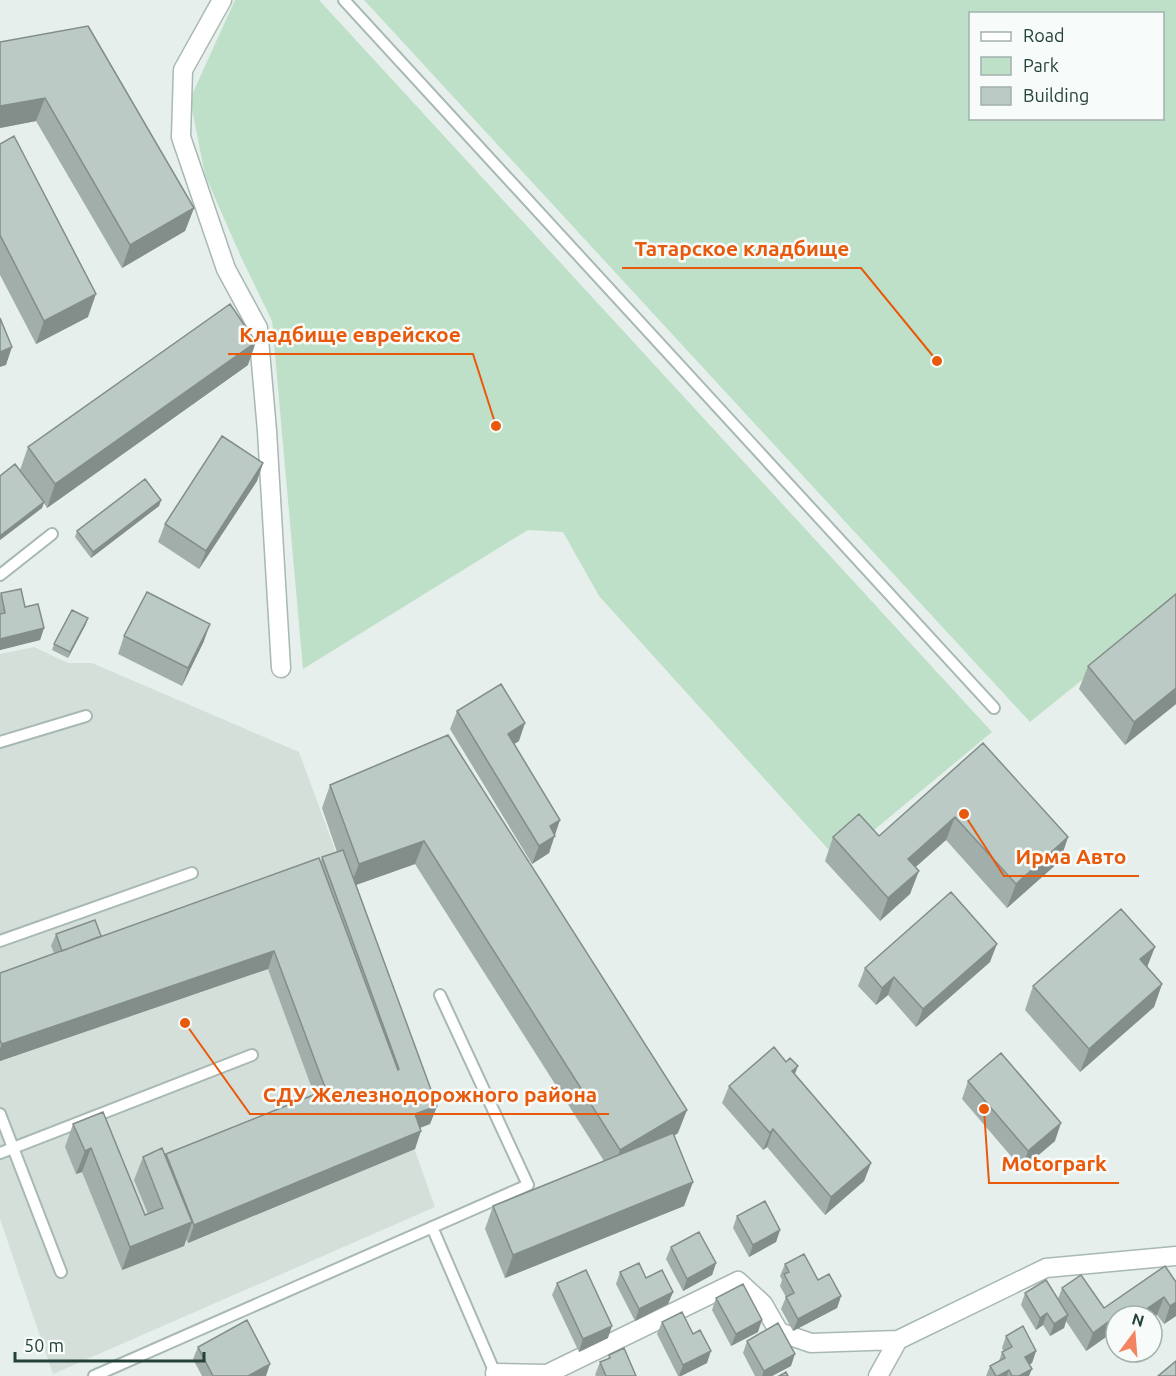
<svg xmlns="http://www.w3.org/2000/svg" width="1176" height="1376" viewBox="0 0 1176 1376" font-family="Ubuntu,sans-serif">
<rect width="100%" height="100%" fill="#e6efeb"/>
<path fill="#d4dfda" d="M 34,647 L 68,663 L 92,663 L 299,752 L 349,888 L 325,898 L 435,1207 L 53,1374 L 0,1219 L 0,654 Z"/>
<path fill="#bfe0c8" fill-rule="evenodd" d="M 235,0 L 319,0 L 992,732 L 838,860 L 599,596 L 563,532 L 528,530 L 303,669 L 272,321 L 241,257 L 205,175 L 190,99 Z
M 364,0 L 1175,0 L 1176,1 L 1176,604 L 1030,722 ZM 970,14 L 1162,14 L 1162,118 L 970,118 Z"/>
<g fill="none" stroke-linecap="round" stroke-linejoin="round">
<defs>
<path id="lane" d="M 344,0 L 994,708
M 0,575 L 52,534
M 0,742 L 86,716
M 0,941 L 192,873
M 0,1114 L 61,1272
M 0,1153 L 252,1055
M 432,1227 L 495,1373
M 94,1376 L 528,1185 L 440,995"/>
<path id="street" d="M 222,0 L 183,70 L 181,137 L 226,269 L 258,328 L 267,431 L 281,668
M 495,1373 L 547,1374 L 738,1281 L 763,1304 L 779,1332 L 811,1343 L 898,1340
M 878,1376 L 898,1340 L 1046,1268 L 1176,1256"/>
</defs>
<use href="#lane" stroke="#a8b8b2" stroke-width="14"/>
<use href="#street" stroke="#a8b8b2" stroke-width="21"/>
<use href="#lane" stroke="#fff" stroke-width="10"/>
<use href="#street" stroke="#fff" stroke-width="18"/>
</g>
<path fill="#a1aea9" d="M 88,26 L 194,208 L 185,231 L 122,268 L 36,121 L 0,128 Z
M 0,144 L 88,317 L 36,344 L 0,275 Z
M 248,365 L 47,508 L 44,503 L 42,508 L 0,540 L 0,476 L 20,470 L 28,447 Z
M 263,463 L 257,481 L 199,569 L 158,542 L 165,524 Z
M 161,500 L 159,506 L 91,558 L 75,537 L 77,531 Z
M 1,593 L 25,607 L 44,628 L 40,640 L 0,650 L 0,596 Z
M 86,624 L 68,658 L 52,650 L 54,644 Z
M 124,636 L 204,641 L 182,686 L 118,654 Z
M 1088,666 L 1176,704 L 1125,745 L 1079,689 Z
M 457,711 L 519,741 L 514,744 L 554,834 L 549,853 L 532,864 L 450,729 Z
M 448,735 L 678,1133 L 674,1136 L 693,1182 L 684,1206 L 505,1278 L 485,1229 L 493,1206 L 604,1161 L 415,864 L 356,885 L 437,1106 L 430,1124 L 420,1128 L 415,1149 L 188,1243 L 186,1239 L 184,1246 L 122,1270 L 82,1172 L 76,1174 L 65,1147 L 73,1124 L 145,1215 L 148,1214 L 134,1180 L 143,1157 L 165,1155 L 166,1154 L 314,1094 L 268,969 L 0,1061 L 0,973 L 54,953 L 51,946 L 56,934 L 101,936 L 321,861 L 322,857 L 337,852 L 322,808 L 330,785 Z
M 983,743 L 1068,837 L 1060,861 L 1007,908 L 946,840 L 915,867 L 910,894 L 880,921 L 825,861 L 833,837 L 879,836 Z
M 990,962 L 916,1027 L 888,995 L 876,1005 L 858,986 L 865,968 Z
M 1147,967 L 1162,984 L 1154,1007 L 1080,1072 L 1025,1010 L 1033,986 Z
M 795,1074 L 871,1163 L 864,1181 L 825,1215 L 767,1147 L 763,1150 L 722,1103 L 729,1086 Z
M 968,1081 L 1055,1141 L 1022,1169 L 962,1099 Z
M 737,1216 L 780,1230 L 776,1242 L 749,1257 L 733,1228 Z
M 671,1247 L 716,1263 L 712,1275 L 683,1291 L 666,1259 Z
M 785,1264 L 818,1280 L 841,1296 L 837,1308 L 793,1331 L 781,1309 L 786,1297 L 780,1286 L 782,1280 L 780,1276 Z
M 1165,1266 L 1176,1316 L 1164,1324 L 1157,1315 L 1116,1316 L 1116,1343 L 1112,1346 L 1106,1337 L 1086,1351 L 1066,1321 L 1064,1328 L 1050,1336 L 1043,1325 L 1036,1330 L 1021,1305 L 1025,1293 L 1058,1299 L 1062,1288 L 1104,1308 Z
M 620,1272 L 673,1292 L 668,1304 L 635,1321 L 616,1284 Z
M 557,1283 L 608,1338 L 579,1352 L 552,1295 Z
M 716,1298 L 758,1332 L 731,1346 L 712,1310 Z
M 662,1322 L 707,1363 L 681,1376 L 678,1376 L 657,1334 Z
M 1006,1336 L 1036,1351 L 1032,1363 L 1029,1365 L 1029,1376 L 986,1376 L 990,1366 L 999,1361 L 1002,1352 L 1004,1352 L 1002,1348 Z
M 747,1341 L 791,1366 L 772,1376 L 755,1376 L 743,1353 Z
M 198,1347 L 266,1376 L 202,1376 L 193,1359 Z
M 609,1355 L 636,1376 L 596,1376 L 595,1375 L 600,1362 L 608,1359 Z"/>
<path fill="#838d89" d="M 45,98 L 36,121 L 0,128 L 0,106 Z
M 194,208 L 185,231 L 122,268 L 130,245 Z
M 96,294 L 88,317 L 36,344 L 44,321 Z
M 256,342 L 248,365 L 47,508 L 55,484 Z
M 12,347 L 6,365 L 0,367 L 0,352 Z
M 263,463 L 257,481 L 199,569 L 206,551 Z
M 161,500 L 159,506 L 91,558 L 93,552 Z
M 44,502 L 42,508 L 0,540 L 0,536 Z
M 88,618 L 86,624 L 68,658 L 70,652 Z
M 210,624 L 204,641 L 182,686 L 188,668 Z
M 44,628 L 40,640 L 0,650 L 0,639 Z
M 1176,688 L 1176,704 L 1125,745 L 1134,722 Z
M 525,723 L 519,741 L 501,752 L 508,734 Z
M 955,817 L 946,840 L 899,882 L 908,859 Z
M 560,820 L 549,853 L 532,864 L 539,846 L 550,826 Z
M 1068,837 L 1060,861 L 1007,908 L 1016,884 Z
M 424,841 L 415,864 L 350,887 L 359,864 Z
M 919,871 L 910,894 L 880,921 L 888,898 Z
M 997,944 L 990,962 L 916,1027 L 923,1009 Z
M 1155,947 L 1146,970 L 1140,959 Z
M 274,951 L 268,969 L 0,1061 L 0,1049 L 2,1044 Z
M 894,977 L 888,995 L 876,1005 L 882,988 Z
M 1162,984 L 1154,1007 L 1080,1072 L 1089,1049 Z
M 798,1066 L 791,1084 L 792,1071 Z
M 437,1106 L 430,1124 L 408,1132 L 415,1114 Z
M 687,1110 L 678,1133 L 612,1173 L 620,1150 Z
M 1061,1123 L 1055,1141 L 1022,1169 L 1028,1151 Z
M 773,1129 L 767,1147 L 763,1150 L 770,1133 Z
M 421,1131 L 415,1149 L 188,1243 L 194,1225 Z
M 91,1148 L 82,1172 L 76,1174 L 85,1151 Z
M 871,1163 L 864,1181 L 825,1215 L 831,1197 Z
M 693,1182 L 684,1206 L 505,1278 L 513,1255 Z
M 192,1222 L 184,1246 L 122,1270 L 130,1247 Z
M 780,1230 L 776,1242 L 749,1257 L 753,1245 Z
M 716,1263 L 712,1275 L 683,1291 L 687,1279 Z
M 673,1292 L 668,1304 L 635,1321 L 639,1309 Z
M 841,1296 L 837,1308 L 793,1331 L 798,1319 Z
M 1164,1297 L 1157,1315 L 1152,1319 L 1152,1316 L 1136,1316 Z
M 1176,1302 L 1176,1316 L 1164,1324 L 1170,1306 Z
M 1047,1313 L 1043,1325 L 1036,1330 L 1040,1318 Z
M 1068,1315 L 1064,1328 L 1050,1336 L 1054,1324 Z
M 1112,1319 L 1106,1337 L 1086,1351 L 1093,1333 Z
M 762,1320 L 758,1332 L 731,1346 L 736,1334 Z
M 612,1326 L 608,1338 L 579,1352 L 583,1339 Z
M 1116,1334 L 1116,1343 L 1112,1346 Z
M 711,1351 L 707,1363 L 681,1376 L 679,1376 L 683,1365 Z
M 1036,1351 L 1032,1363 L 1021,1369 L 1025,1357 Z
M 795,1354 L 791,1366 L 772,1376 L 762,1376 L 764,1371 Z
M 270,1364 L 266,1376 L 248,1376 Z
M 1032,1369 L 1029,1376 L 1019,1376 Z
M 1009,1370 L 1007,1376 L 998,1376 Z"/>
<path fill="#bbcac4" stroke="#838d89" stroke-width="1.5" d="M 88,26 L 194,208 L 130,245 L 45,98 L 0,106 L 0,42 Z
M 14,136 L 96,294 L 44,321 L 0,235 L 0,144 Z
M 230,304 L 256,342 L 55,484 L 28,447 Z
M 0,318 L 12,347 L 0,352 Z
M 222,436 L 263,463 L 206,551 L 165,524 Z
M 15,464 L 44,502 L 0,536 L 0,476 Z
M 145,479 L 161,500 L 93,552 L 77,531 Z
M 21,589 L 25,607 L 38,604 L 44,628 L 0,639 L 0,614 L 5,613 L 1,593 Z
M 147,592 L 210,624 L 188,668 L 124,636 Z
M 1176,594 L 1176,688 L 1134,722 L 1088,666 Z
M 72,610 L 88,618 L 70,652 L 54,644 Z
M 501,684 L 525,723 L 508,734 L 560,820 L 550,826 L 555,836 L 539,846 L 457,711 Z
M 448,735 L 687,1110 L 620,1150 L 424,841 L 359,864 L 330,785 Z
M 983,743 L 1068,837 L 1016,884 L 955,817 L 908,859 L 919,871 L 888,898 L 833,837 L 859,814 L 879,836 Z
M 343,850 L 437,1106 L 415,1114 L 421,1131 L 194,1225 L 166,1154 L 326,1090 L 274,951 L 2,1044 L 0,1040 L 0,973 L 319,858 L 398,1070 L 399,1069 L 322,857 Z
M 951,892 L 997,944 L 923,1009 L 894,977 L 882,988 L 865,968 Z
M 1121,909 L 1155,947 L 1140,959 L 1162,984 L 1089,1049 L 1033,986 Z
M 95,920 L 101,936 L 62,951 L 56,934 Z
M 774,1047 L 786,1062 L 790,1058 L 798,1066 L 792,1071 L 871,1163 L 831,1197 L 773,1129 L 770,1133 L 729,1086 Z
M 1001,1053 L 1061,1123 L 1028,1151 L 968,1081 Z
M 103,1112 L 145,1215 L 163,1208 L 143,1157 L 162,1148 L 192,1222 L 130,1247 L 91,1148 L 85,1151 L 73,1124 Z
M 673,1133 L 693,1182 L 513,1255 L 493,1206 Z
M 765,1201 L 780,1230 L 753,1245 L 737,1216 Z
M 699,1232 L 716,1263 L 687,1279 L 671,1247 Z
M 804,1254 L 818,1280 L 829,1274 L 841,1296 L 798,1319 L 786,1297 L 794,1293 L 784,1274 L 789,1272 L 785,1264 Z
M 639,1263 L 646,1278 L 662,1270 L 673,1292 L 639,1309 L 620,1272 Z
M 1165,1266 L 1176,1282 L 1176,1302 L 1170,1306 L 1164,1297 L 1136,1316 L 1116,1316 L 1116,1325 L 1112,1319 L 1093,1333 L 1062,1288 L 1081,1275 L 1104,1308 Z
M 586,1270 L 612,1326 L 583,1339 L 557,1283 Z
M 1046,1280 L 1068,1315 L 1054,1324 L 1047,1313 L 1040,1318 L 1025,1293 Z
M 743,1284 L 762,1320 L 736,1334 L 716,1298 Z
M 682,1312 L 693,1334 L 700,1330 L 711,1351 L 683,1365 L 662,1322 Z
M 247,1320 L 270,1364 L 248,1376 L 213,1376 L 198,1347 Z
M 778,1323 L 795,1354 L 764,1371 L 747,1341 Z
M 1023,1326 L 1036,1351 L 1025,1357 L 1032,1369 L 1019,1376 L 1012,1376 L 1009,1370 L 998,1376 L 996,1376 L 990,1366 L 1005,1358 L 1002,1352 L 1012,1347 L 1006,1336 Z
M 624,1348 L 636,1376 L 606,1376 L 600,1362 L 610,1358 L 609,1355 Z
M 1176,1361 L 1176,1376 L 1158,1376 Z
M 786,1372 L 788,1376 L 779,1376 Z"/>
<path fill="none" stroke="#e8590c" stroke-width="2" d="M937 361L861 268H622M496 426L473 354H228M964 814L1004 876H1139M185 1023L250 1114H609M984 1109L989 1183H1119"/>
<g fill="#e8590c" stroke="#f7fbf9" stroke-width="2">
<circle cx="937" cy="361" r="6"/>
<circle cx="496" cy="426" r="6"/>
<circle cx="964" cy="814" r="6"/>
<circle cx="185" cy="1023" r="6"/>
<circle cx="984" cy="1109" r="6"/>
</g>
<g font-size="21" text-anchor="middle" font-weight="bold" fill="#e8590c" stroke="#f7fbf9" stroke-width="5" stroke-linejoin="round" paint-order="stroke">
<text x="742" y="256">Татарское кладбище</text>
<text x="350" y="342">Кладбище еврейское</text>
<text x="1071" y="864">Ирма Авто</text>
<text x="430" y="1102">СДУ Железнодорожного района</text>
<text x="1054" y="1171">Motorpark</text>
</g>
<rect x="969" y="12" width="195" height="108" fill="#f7fbf9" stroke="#a3b1ad" stroke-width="1.5"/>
<rect x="981" y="32" width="30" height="9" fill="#ffffff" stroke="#a3b1ad" stroke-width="1.5"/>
<text x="1023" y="42" font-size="18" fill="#24423a">Road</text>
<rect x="981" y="57" width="30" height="18" fill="#bfe0c8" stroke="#a3b1ad" stroke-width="1.5"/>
<text x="1023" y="72" font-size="18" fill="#24423a">Park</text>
<rect x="981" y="87" width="30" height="18" fill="#bbcac4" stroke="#a3b1ad" stroke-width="1.5"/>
<text x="1023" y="102" font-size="18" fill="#24423a">Building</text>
<g transform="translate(1134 1334) rotate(16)"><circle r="28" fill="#f7fbf9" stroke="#a3b1ad" stroke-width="1.5"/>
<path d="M0-4.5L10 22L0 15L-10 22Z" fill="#f4845f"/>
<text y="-9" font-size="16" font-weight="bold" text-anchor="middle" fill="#24423a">N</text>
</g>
<path d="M15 1352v9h189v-9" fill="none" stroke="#24423a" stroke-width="3"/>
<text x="24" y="1352" font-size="18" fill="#24423a" stroke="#f7fbf9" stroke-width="4.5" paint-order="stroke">50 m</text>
</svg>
